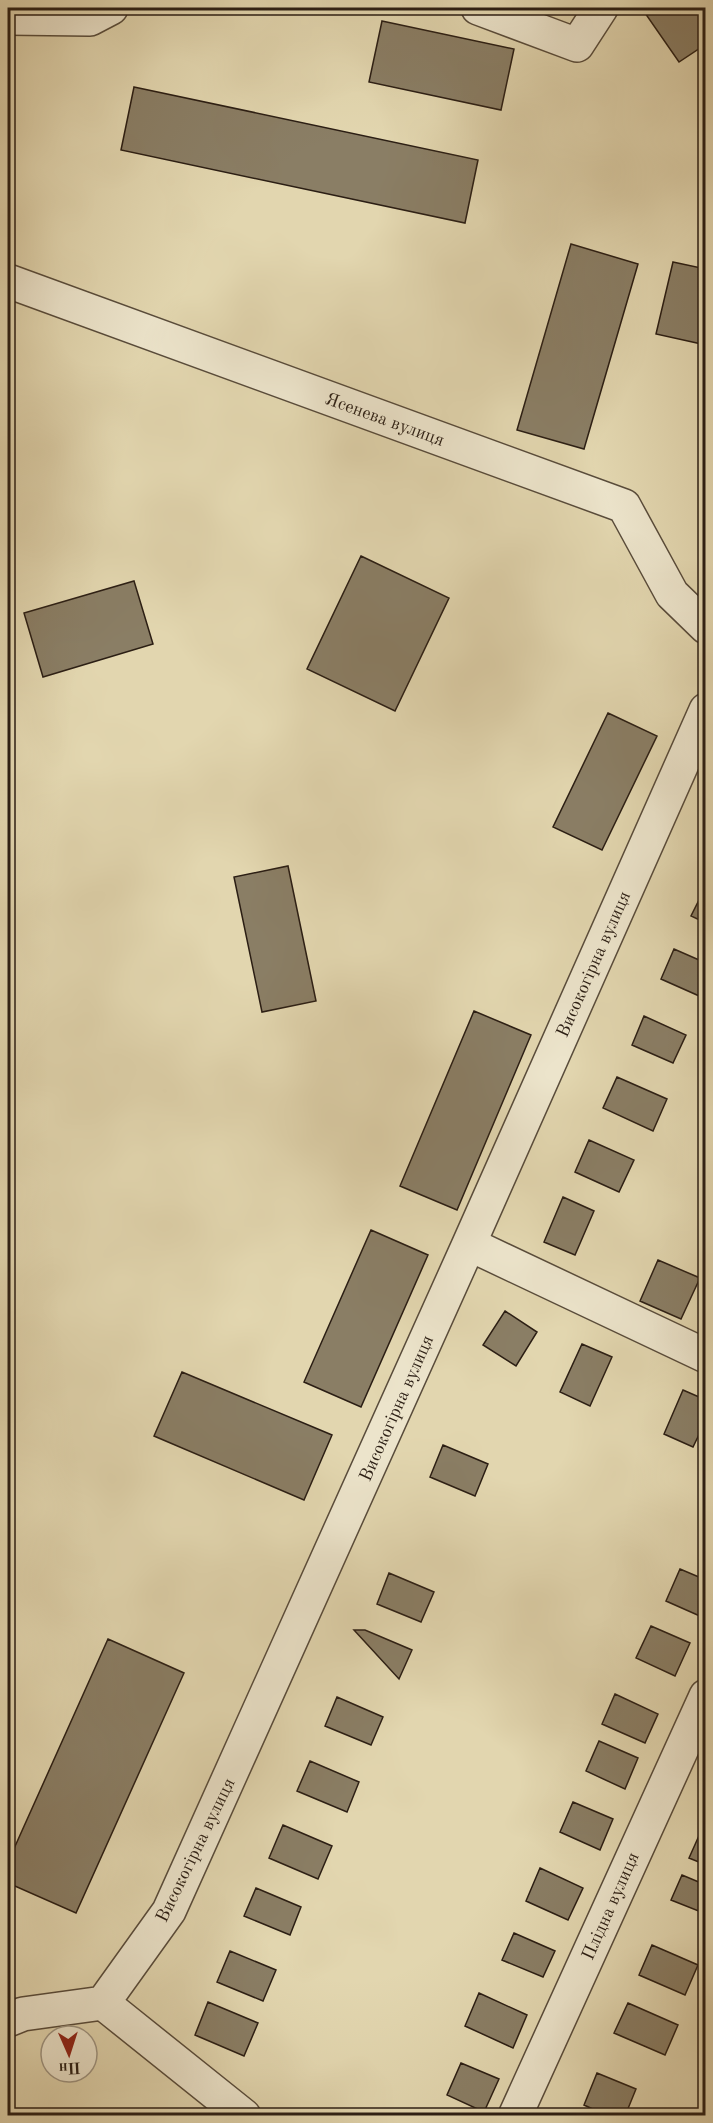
<svg xmlns="http://www.w3.org/2000/svg" width="713" height="2123" viewBox="0 0 713 2123" font-family="'Old Standard TT',serif">
<rect width="100%" height="100%" fill="#e2d6af"/>
<filter id="stains"><feTurbulence type="fractalNoise" baseFrequency=".00333" numOctaves="4"/><feColorMatrix values="0 0 0 0 .2 0 0 0 0 .09 0 0 0 0 .02 0 0 0 .5 -.17"/></filter>
<radialGradient id="worn" r=".72"><stop offset=".6" stop-color="#630" stop-opacity="0"/><stop offset="1" stop-color="#630" stop-opacity=".3"/></radialGradient>
<path fill="#8a7e65" stroke="#2b1e14" stroke-width="1.5" d="M 653,8 L 706,8 L 706,44 L 679,62 L 645,13 Z
M 382,21 L 514,49 L 501,110 L 369,82 Z
M 134,87 L 478,160 L 465,223 L 121,150 Z
M 571,244 L 638,264 L 584,449 L 517,430 Z
M 673,262 L 706,269 L 706,345 L 656,334 Z
M 361,556 L 449,598 L 395,711 L 307,669 Z
M 134,581 L 153,644 L 43,677 L 24,613 Z
M 608,713 L 657,736 L 602,850 L 553,827 Z
M 288,866 L 316,1001 L 262,1012 L 234,877 Z
M 705,888 L 706,888 L 706,923 L 691,916 Z
M 674,949 L 706,963 L 706,999 L 661,979 Z
M 474,1011 L 531,1035 L 457,1210 L 400,1186 Z
M 644,1016 L 686,1035 L 673,1063 L 632,1045 Z
M 617,1077 L 667,1099 L 653,1131 L 603,1108 Z
M 589,1140 L 634,1160 L 619,1192 L 575,1172 Z
M 563,1197 L 594,1211 L 575,1255 L 544,1242 Z
M 371,1230 L 428,1255 L 361,1407 L 304,1382 Z
M 658,1260 L 700,1278 L 681,1319 L 640,1301 Z
M 505,1311 L 537,1332 L 516,1366 L 483,1345 Z
M 582,1344 L 612,1357 L 590,1406 L 560,1392 Z
M 182,1372 L 332,1435 L 304,1500 L 154,1436 Z
M 683,1390 L 706,1400 L 706,1420 L 693,1447 L 664,1434 Z
M 443,1445 L 488,1464 L 475,1496 L 430,1477 Z
M 680,1569 L 706,1580 L 706,1608 L 702,1617 L 666,1601 Z
M 389,1573 L 434,1592 L 421,1622 L 377,1604 Z
M 651,1626 L 690,1643 L 675,1676 L 636,1658 Z
M 354,1630 L 365,1630 L 412,1650 L 399,1679 Z
M 108,1639 L 184,1673 L 76,1913 L 8,1883 L 8,1862 Z
M 615,1694 L 658,1714 L 645,1743 L 602,1724 Z
M 337,1697 L 383,1717 L 371,1745 L 325,1726 Z
M 599,1741 L 638,1758 L 625,1789 L 586,1771 Z
M 310,1761 L 359,1782 L 347,1812 L 297,1791 Z
M 573,1802 L 613,1819 L 600,1850 L 560,1832 Z
M 706,1820 L 706,1865 L 689,1858 Z
M 283,1825 L 332,1846 L 318,1879 L 269,1858 Z
M 540,1868 L 583,1888 L 568,1920 L 526,1901 Z
M 682,1875 L 706,1885 L 706,1914 L 671,1900 Z
M 256,1888 L 301,1907 L 290,1935 L 244,1916 Z
M 514,1933 L 555,1951 L 543,1977 L 502,1960 Z
M 652,1945 L 698,1965 L 685,1995 L 639,1975 Z
M 230,1951 L 276,1970 L 263,2001 L 217,1982 Z
M 479,1993 L 527,2015 L 513,2048 L 465,2026 Z
M 208,2002 L 258,2023 L 244,2056 L 195,2035 Z
M 628,2003 L 678,2025 L 665,2055 L 614,2033 Z
M 461,2063 L 499,2079 L 484,2112 L 447,2095 Z
M 597,2073 L 636,2089 L 625,2116 L 608,2116 L 584,2105 Z"/>
<g fill="none" stroke-linecap="round" stroke-linejoin="round">
<defs>
<path id="minor" d="M 478,8 L 577,45 L 601,8
M 8,18 L 90,19 L 111,8
M 8,281 L 624,506 L 672,594 L 706,627
M 469,1244 L 706,1356
M 103,2003 L 244,2116
M 8,2020 L 23,2014 L 103,2003 L 169,1911 L 469,1244 L 706,710
M 515,2116 L 706,1696"/>
</defs>
<use href="#minor" stroke="#594c3b" stroke-width="36"/>
<use href="#minor" stroke="#ece4cb" stroke-width="33"/>
</g>
<g text-anchor="middle" stroke-width="4.5" stroke-linejoin="round" paint-order="stroke">
<g font-size="18" fill="#2b1e14" stroke="#ece4cb">
<text transform="translate(385 419) rotate(20)" y="6">Ясенева вулиця</text>
<text transform="translate(593 964) rotate(-66)" y="6">Високогірна вулиця</text>
<text transform="translate(396 1408) rotate(-66)" y="6">Високогірна вулиця</text>
<text transform="translate(195 1850) rotate(-64)" y="6">Високогірна вулиця</text>
<text transform="translate(610 1906) rotate(-66)" y="6">Плідна вулиця</text>
</g>
</g>
<rect width="713" height="2123" fill="none" stroke="#e2d6af" stroke-width="30"/>
<rect x="9" y="9" width="695" height="2105" fill="none" stroke="#2b1e14" stroke-width="3"/>
<rect x="15" y="15" width="683" height="2093" fill="none" stroke="#2b1e14" stroke-width="1.5"/>
<g transform="translate(69 2054) rotate(177)"><circle r="28" fill="#ece4cb" stroke="#9f9582" stroke-width="1.5"/>
<path d="M0-4.5L10 22L0 15L-10 22Z" fill="#8f2418"/>
<text y="-9" font-size="16" font-weight="bold" text-anchor="middle" fill="#2b1e14">Пн</text>
</g>
<rect width="100%" height="100%" filter="url(#stains)"/>
<rect width="100%" height="100%" fill="url(#worn)"/>
</svg>
